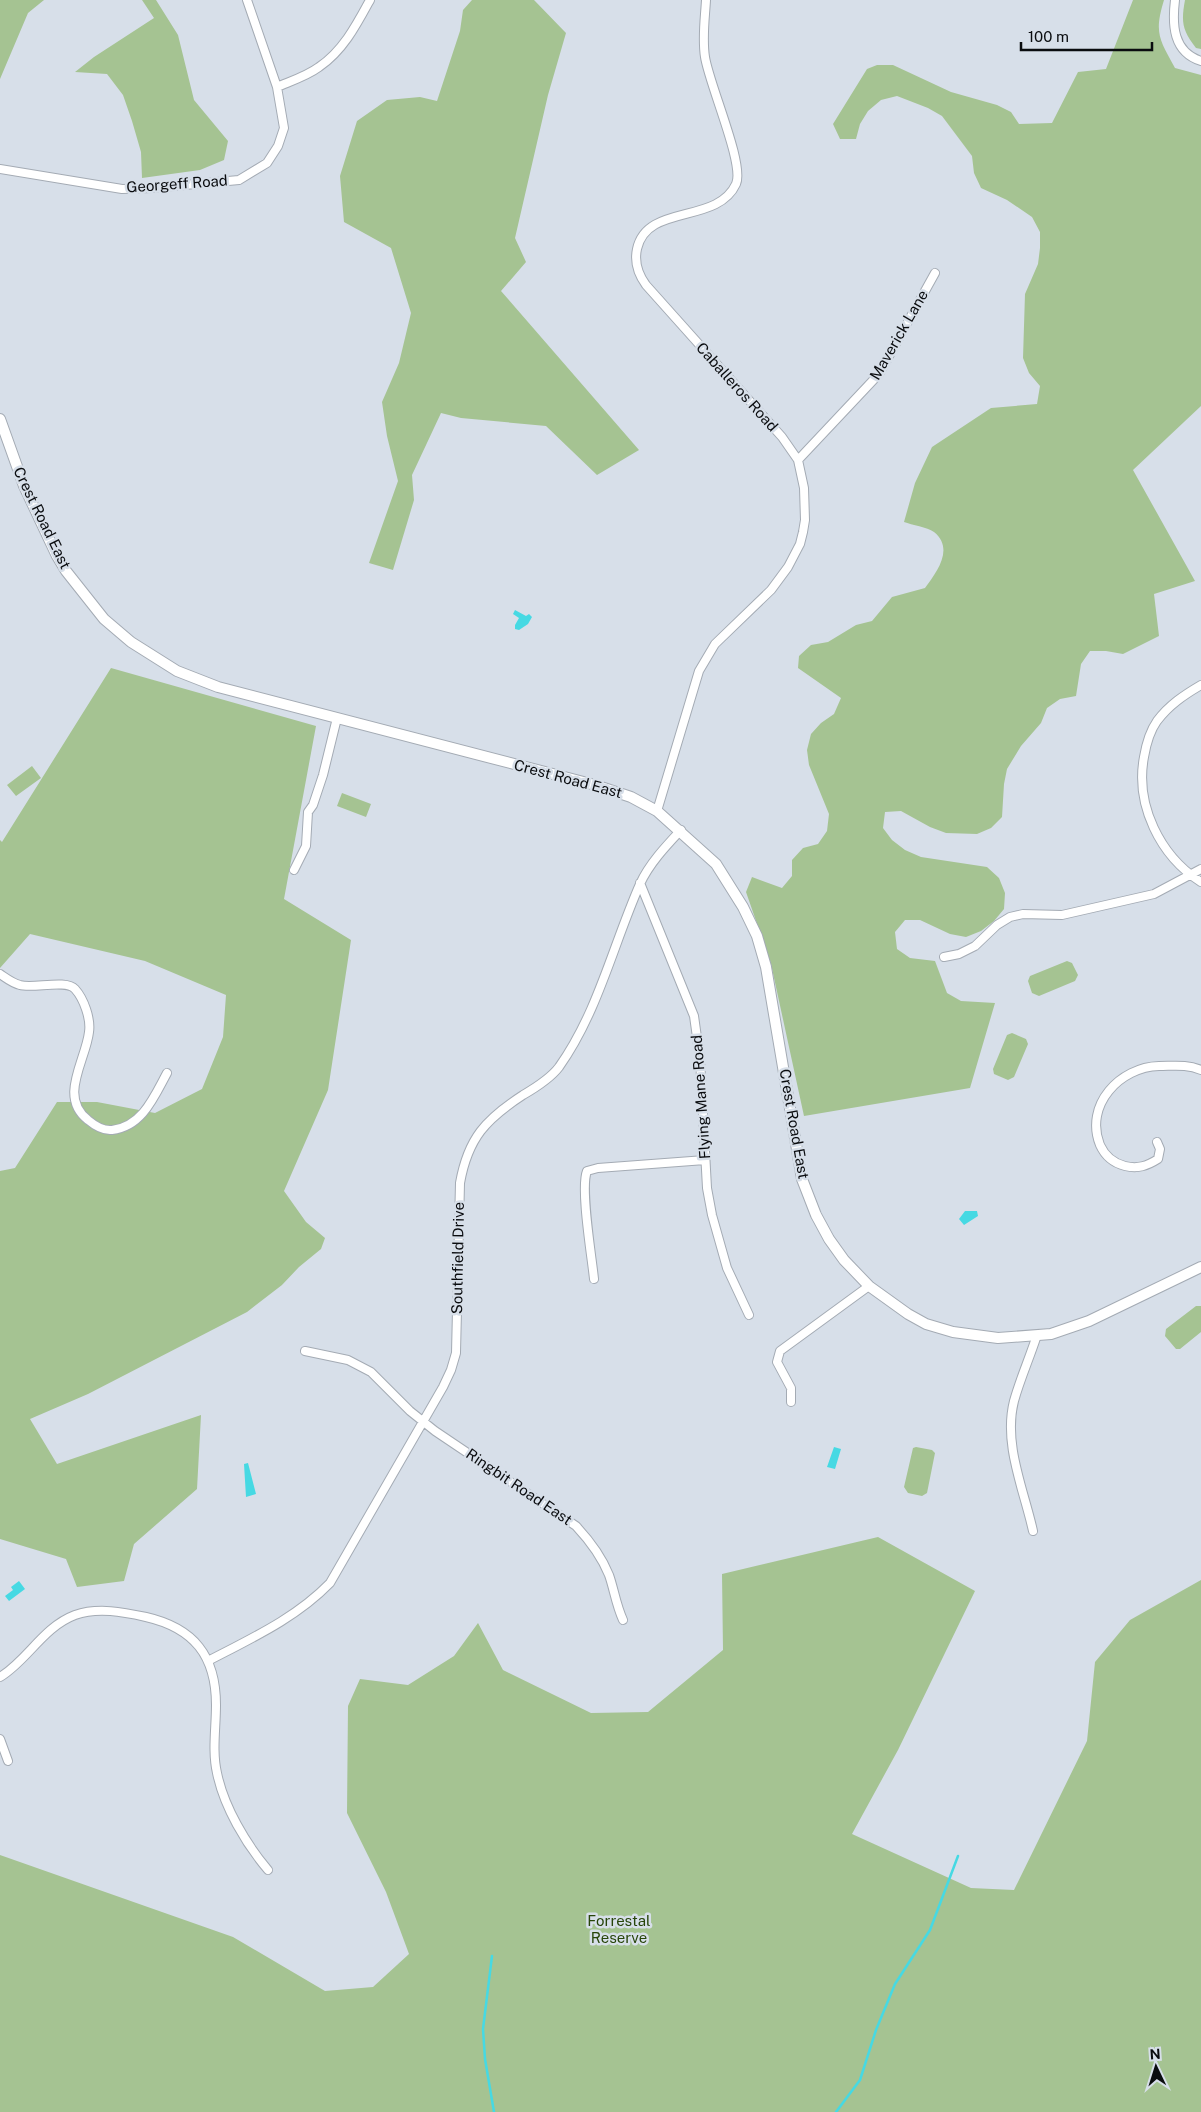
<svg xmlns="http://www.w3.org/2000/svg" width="1201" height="2112" viewBox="0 0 1201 2112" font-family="'Public Sans',sans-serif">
<rect width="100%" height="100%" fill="#d7dfe9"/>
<path fill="#a5c392" d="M 0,0 L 44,0 L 28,13 L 0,79 Z
M 142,0 L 156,0 L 178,35 L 194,100 L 228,141 L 224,160 L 200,170 L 142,178 L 141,152 L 132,121 L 123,95 L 107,74 L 75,72 L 94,57 L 154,18 Z
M 472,0 L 534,0 L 566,33 L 548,95 L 515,238 L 526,262 L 501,291 L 639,450 L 597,475 L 546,426 L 461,418 L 441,413 L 412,475 L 414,500 L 393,570 L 369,563 L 398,481 L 387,436 L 382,402 L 399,363 L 411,313 L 391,248 L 344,222 L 340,176 L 357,121 L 387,100 L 420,97 L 437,101 L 460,31 L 463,10 Z
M 1133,0 L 1164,0 C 1154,33 1159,39 1175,68 L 1201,75 L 1201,406 L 1133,470 L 1195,581 L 1154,594 L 1159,636 L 1123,654 L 1106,651 L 1090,651 L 1081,664 L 1076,696 L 1060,699 L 1047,708 L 1041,723 L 1021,746 L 1007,769 L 1004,784 L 1002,817 L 991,828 L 977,834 L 946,833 L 930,827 L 901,811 L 885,812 L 883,828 L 892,840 L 905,850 L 921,857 L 987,867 L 999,878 L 1005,893 L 1004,909 L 994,921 L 981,931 L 966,937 L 950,934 L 920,920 L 905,920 L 895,932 L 897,949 L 910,958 L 935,961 L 947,993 L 961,1001 L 995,1003 L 970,1088 L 804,1116 L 771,964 L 746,892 L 752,877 L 782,888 L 792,876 L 792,860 L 803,848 L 818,844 L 827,831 L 829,814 L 809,765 L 807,750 L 811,734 L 821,723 L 834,714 L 841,698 L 798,668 L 799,656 L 811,645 L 828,642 L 856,625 L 872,621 L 892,597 L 925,588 C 936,573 955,549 934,532 C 927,527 912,525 904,522 L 915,483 L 932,447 L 991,408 L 1037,404 L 1040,386 L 1029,373 L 1023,358 L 1025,294 L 1038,264 L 1040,248 L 1040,232 L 1032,217 L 1007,200 L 981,188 L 974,173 L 972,156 L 942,116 L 928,108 L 897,96 L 881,100 L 868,111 L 860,124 L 856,139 L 840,139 L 833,124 L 867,69 L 877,65 L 893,65 L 951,92 L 997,105 L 1011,112 L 1019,124 L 1052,123 L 1078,72 L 1106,69 Z
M 1185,0 L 1201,0 L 1201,49 L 1196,48 C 1182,30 1181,22 1185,0 Z
M 111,668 L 316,726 L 284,899 L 351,940 L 328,1090 L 284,1191 L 306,1222 L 325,1238 L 321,1249 L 299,1267 L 282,1285 L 247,1312 L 88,1394 L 30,1419 L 57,1464 L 201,1415 L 197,1489 L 134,1544 L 124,1581 L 77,1587 L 66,1559 L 0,1539 L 0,1171 L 15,1168 L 57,1102 L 97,1102 L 155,1113 L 202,1089 L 223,1037 L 226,995 L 145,961 L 30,934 L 0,968 L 0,840 L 2,842 Z
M 32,766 L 41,778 L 16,796 L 7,785 Z
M 342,793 L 371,804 L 366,817 L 337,806 Z
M 1067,961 L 1072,963 L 1078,975 L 1075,981 L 1039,996 L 1032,993 L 1028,981 L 1030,976 Z
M 1012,1033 L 1026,1039 L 1028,1044 L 1014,1077 L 1008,1080 L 994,1074 L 993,1069 L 1007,1035 Z
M 1196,1306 L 1201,1306 L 1201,1332 L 1180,1349 L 1176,1349 L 1165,1336 L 1166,1329 Z
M 916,1447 L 932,1450 L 935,1453 L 927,1493 L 922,1496 L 908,1493 L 904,1487 L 913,1448 Z
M 878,1537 L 975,1591 L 898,1750 L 852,1834 L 971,1888 L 1014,1890 L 1087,1741 L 1095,1662 L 1130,1620 L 1201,1580 L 1201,2112 L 0,2112 L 0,1855 L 233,1937 L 325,1991 L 373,1987 L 409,1954 L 386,1892 L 347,1813 L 348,1706 L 360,1679 L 408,1685 L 454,1656 L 478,1623 L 503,1670 L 591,1713 L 648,1712 L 723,1650 L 722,1574 Z"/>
<path fill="#46d9e3" d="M 515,610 L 526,616 L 529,614 L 532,617 L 528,624 L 519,630 L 515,629 L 515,625 L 519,618 L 513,614 Z
M 965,1211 L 977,1211 L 978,1216 L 964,1225 L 959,1219 Z
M 834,1447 L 841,1449 L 835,1469 L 827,1467 Z
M 248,1463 L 256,1494 L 246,1497 L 244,1464 Z
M 19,1581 L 25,1589 L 9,1601 L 5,1596 L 13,1590 L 11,1587 Z"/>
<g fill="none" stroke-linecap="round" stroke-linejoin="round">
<path stroke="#46d9e3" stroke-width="2.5" d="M 492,1956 L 483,2029 L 485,2059 L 494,2112
M 836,2112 L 860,2080 L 876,2030 L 895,1984 L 930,1930 L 958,1856"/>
<defs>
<path id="street" d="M 1175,0 C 1172,25 1173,52 1201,61
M 277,87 C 291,81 307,76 319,67 C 343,51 357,24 370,0
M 0,169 L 122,189 L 152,188 L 239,180 L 267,163 L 278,146 L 284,128 L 277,87 L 247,0
M 798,460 L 879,374 L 935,273
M 1201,685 C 1184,695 1169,705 1157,721 C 1150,731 1146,745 1144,757 C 1135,805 1160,856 1201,882
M 657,811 L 699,671 L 715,644 L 771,590 L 788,567 L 800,544 L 803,532 L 805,520 L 804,488 L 798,460 L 782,437 L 646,285 C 638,274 634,263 637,249 C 647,203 717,225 736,184 C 745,165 709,84 705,57 C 702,38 705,18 706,0
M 294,870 L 306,846 L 308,812 L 313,805 L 323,775 L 337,718
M 640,883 L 694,1016 L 700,1059 L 707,1188 L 712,1215 L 727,1268 L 749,1315
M 944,957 L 959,954 L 975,946 L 997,925 L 1010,917 L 1023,914 L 1062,915 L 1154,894 L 1201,869
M 0,974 C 6,978 12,983 20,985 C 33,989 66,979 75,989 C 84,999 91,1019 89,1032 C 86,1060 58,1097 88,1120 C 94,1125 103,1131 112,1130 C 142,1127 154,1097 167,1073
M 1157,1142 L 1160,1149 L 1158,1159 C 1147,1166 1138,1169 1125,1166 C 1113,1163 1105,1156 1100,1145 C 1084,1105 1120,1067 1159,1066 C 1174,1066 1187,1064 1201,1070
M 594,1279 C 592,1258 580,1188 587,1171 L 598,1168 L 705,1160
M 305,1351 L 348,1360 L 371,1372 L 410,1411 L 435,1431 L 576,1526 C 590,1541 601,1555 609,1575 C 614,1589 616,1605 623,1620
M 791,1402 L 791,1388 L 777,1362 L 780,1351 L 869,1286
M 1033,1531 C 1024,1490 1003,1444 1014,1401 C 1020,1379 1030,1357 1037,1335
M 208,1661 C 252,1638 296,1618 330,1583 L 443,1387 L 451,1370 L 456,1353 L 460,1183 C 468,1138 486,1119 523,1095 C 535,1088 550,1079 559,1067 C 598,1012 613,945 640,884 C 649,864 666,846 681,830
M 0,1677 C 27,1661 43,1627 75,1615 C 98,1607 123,1612 146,1617 C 194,1628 216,1656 216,1705 C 216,1728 212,1751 217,1773 C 224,1807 246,1844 268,1870
M 0,1739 L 8,1761"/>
<path id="secondary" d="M 0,419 L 24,486 L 57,556 L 66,571 L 104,619 L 131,642 L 177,671 L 218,687 L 595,785 L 631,797 L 657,811 L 716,864 L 743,907 L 757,936 L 766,967 L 802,1179 L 816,1215 L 829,1239 L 844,1260 L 869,1286 L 908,1314 L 926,1324 L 953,1332 L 998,1338 L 1051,1334 L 1089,1321 L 1201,1267"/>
</defs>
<use href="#street" stroke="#a4abb4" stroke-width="10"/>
<use href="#secondary" stroke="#a4abb4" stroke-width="12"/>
<use href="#street" stroke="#fff" stroke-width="8"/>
<use href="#secondary" stroke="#fff" stroke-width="10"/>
</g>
<g text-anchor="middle" stroke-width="5" stroke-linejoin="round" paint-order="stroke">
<g font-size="15" fill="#0a0c0f" stroke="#d7dfe9">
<text transform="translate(177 184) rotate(-4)" y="5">Georgeff Road</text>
<text transform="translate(899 335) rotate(-60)" y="5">Maverick Lane</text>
<text transform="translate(737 387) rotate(48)" y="5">Caballeros Road</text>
<text transform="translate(42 518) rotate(64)" y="5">Crest Road East</text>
<text transform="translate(568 779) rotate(15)" y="5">Crest Road East</text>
<text transform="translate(701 1097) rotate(-94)" y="5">Flying Mane Road</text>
<text transform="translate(794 1124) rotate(80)" y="5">Crest Road East</text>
<text transform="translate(458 1258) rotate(-89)" y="5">Southfield Drive</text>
<text transform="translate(519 1487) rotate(34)" y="5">Ringbit Road East</text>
</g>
<g font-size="15" fill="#27450a" stroke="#d7dfe9">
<text x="619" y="1926">Forrestal<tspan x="619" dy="17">Reserve</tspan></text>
</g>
</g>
<g transform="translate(1156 2067) rotate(356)" stroke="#d7dfe9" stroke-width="4" paint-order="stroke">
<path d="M0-4L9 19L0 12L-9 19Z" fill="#0a0c0f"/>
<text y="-8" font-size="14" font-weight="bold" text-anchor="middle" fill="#0a0c0f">N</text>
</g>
<path d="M1021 42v8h131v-8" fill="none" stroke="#0a0c0f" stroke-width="2.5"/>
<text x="1028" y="42" font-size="15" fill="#0a0c0f" stroke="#d7dfe9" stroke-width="4" paint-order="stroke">100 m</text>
</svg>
